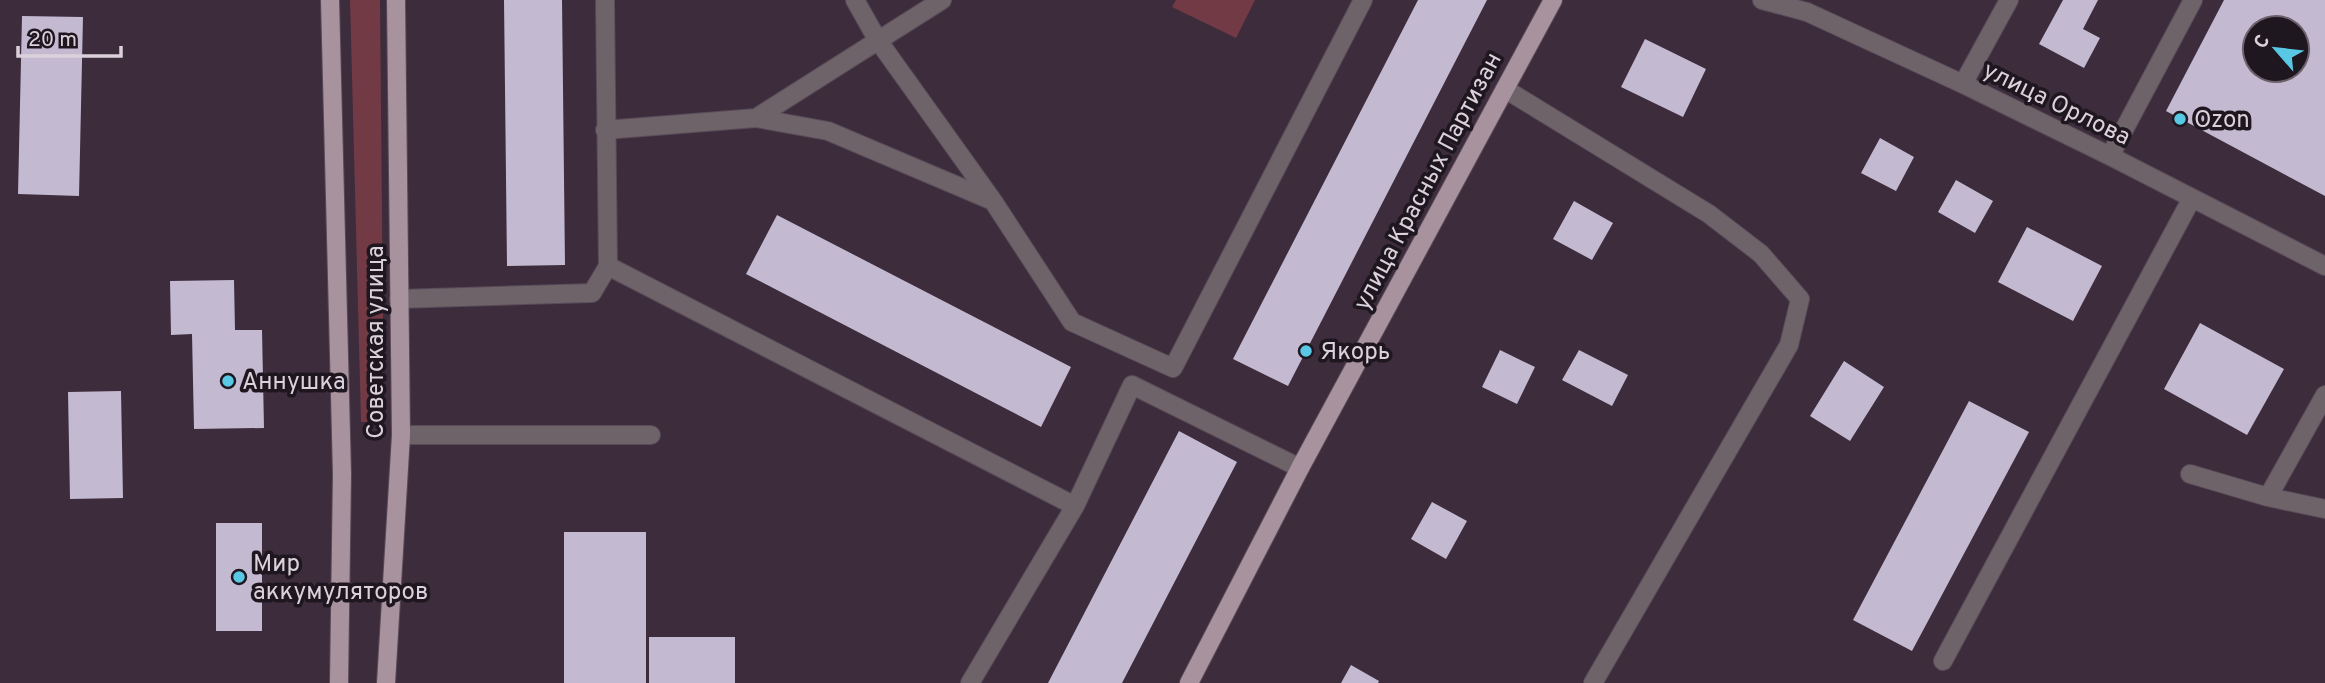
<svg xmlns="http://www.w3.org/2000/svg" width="2325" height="683" viewBox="0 0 2325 683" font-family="Overpass,sans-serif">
<rect width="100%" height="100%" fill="#3c2c3c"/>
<path fill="#713a44" d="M 350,0 L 380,0 L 384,423 L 361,422 Z
M 1176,0 L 1255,0 L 1236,38 L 1172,7 Z"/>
<path fill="#c3b9d1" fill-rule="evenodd" d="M 504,0 L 562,0 L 565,265 L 507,266 Z
M 1418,0 L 1487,0 L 1288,386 L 1233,359 Z
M 2063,0 L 2098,0 L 2083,29 L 2100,38 L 2084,68 L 2039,44 Z
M 2224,0 L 2325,0 L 2325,196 L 2166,111 ZM 2255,28 L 2297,28 L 2297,70 L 2255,70 Z
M 22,16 L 83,17 L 79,196 L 18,194 Z
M 1645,39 L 1706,69 L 1683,117 L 1621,87 Z
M 1880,138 L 1914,157 L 1896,191 L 1861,173 Z
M 1956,180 L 1993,201 L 1975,233 L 1938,212 Z
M 1574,201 L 1613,223 L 1592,260 L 1553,239 Z
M 777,215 L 1071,367 L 1041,427 L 746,274 Z
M 2027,227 L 2102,266 L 2073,321 L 1998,282 Z
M 234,280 L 235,330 L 262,330 L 264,428 L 194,429 L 192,334 L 171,335 L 170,281 Z
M 2200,323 L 2284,369 L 2247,435 L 2164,389 Z
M 1500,350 L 1535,367 L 1517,404 L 1482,387 Z
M 1579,350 L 1628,375 L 1612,406 L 1562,380 Z
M 1844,361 L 1884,387 L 1850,441 L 1810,416 Z
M 121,391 L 123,498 L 70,499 L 68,392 Z
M 1969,401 L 2029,432 L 1912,651 L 1853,620 Z
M 1179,431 L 1237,462 L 1122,683 L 1048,683 Z
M 1432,502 L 1467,521 L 1446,559 L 1411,539 Z
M 216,523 L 262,523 L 262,631 L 216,631 Z
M 564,532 L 646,532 L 646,683 L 564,683 Z
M 649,637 L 735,637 L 735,683 L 649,683 Z
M 1351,665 L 1379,681 L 1378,683 L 1341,683 Z"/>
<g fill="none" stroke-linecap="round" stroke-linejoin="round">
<defs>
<path id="minor" d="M 855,0 L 877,39 L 993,201
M 1762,0 L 1807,12 L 1963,84 L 2110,156 L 2325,266
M 1963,84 L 2009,0
M 1505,89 L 1709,214 L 1761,254 L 1800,299 L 1789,345 L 1593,683
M 756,118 L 942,0
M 605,130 L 756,118 L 828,131 L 993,201 L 1072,322 L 1173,368 L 1363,0
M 2110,156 L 2193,0
M 608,266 L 1075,506
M 399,299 L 592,293 L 608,266 L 605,0
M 401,435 L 651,435
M 2190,474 L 2268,497 L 2325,509
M 2268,497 L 2325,395
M 1943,661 L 2192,198
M 970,683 L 1075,506 L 1132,385 L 1300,468"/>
<path id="major" d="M 330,0 L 342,474 L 339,683
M 386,683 L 401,435 L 396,0
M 1189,683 L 1300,468 L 1553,0"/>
</defs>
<use href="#minor" stroke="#594a59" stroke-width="20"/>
<use href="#major" stroke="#594a59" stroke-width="20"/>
<use href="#minor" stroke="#6e6368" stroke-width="18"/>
<use href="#major" stroke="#a8929d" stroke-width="18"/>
</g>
<g fill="#59c8e5" stroke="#1e171f" stroke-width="2.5">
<circle cx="2180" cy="119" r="7"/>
<circle cx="1306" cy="351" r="7"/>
<circle cx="228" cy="381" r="7"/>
<circle cx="239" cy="577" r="7"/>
</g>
<g text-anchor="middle" stroke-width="7" stroke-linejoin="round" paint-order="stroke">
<g font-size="24" fill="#dbd1db" stroke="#1e171f">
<text transform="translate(2057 103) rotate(26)" y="8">улица Орлова</text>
<text transform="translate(1427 181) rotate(-62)" y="8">улица Красных Партизан</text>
<text transform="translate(375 342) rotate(-90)" y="8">Советская улица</text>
</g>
<g font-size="24" fill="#dbd1db" stroke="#1e171f" text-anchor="start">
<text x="2194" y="127">Ozon</text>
<text x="1320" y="359">Якорь</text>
<text x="242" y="389">Аннушка</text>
<text x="253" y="571">Мир<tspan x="253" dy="28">аккумуляторов</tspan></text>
</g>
</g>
<g transform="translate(2276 49) rotate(298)"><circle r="33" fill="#1e171f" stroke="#6a616a" stroke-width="2"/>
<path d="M0-5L12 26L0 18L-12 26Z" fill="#59c8e5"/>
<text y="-10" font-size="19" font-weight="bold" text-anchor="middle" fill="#dbd1db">С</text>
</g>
<path d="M18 46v10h103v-10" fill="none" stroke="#dbd1db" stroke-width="3.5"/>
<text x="28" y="46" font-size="21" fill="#dbd1db" stroke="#1e171f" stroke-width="5" paint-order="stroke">20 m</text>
</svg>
